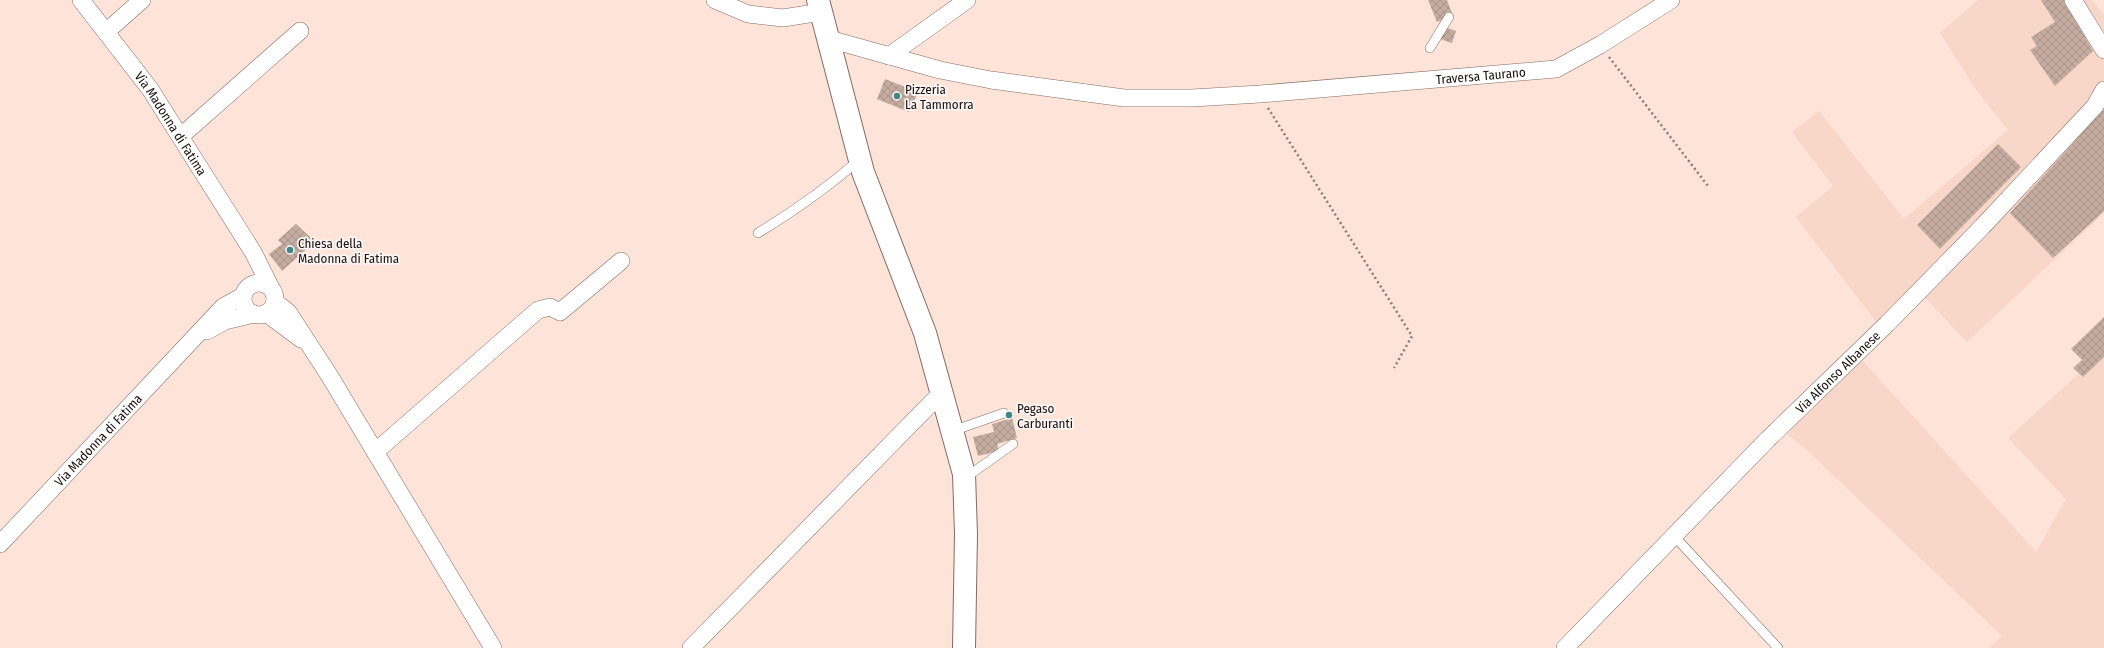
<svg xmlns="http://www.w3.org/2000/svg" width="2104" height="648" viewBox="0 0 2104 648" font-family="'Fira Sans Condensed',sans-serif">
<defs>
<pattern id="building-cross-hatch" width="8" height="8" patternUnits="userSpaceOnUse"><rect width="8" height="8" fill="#c5aca1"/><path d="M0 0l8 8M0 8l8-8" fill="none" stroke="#a99389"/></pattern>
</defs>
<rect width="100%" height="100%" fill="#fee3d9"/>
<path fill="#f8d6c8" d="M 1978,0 L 2092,0 L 2104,15 L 2104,213 L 1967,342 L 1914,286 L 1877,323 L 1796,217 L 1833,186 L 1792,132 L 1819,111 L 1904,219 L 2008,130 L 1977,91 L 1940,33 Z
M 2104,351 L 2104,648 L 1990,648 L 2002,636 L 1808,451 L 1787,434 L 1861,359 L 2036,552 L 2066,499 L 2008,438 Z"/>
<path fill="url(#building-cross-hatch)" d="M 1428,0 L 1447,0 L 1453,16 L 1437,22 Z
M 2041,0 L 2064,0 L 2093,51 L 2055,86 L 2030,50 L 2037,46 L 2031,37 L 2055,22 Z
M 1445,27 L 1456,31 L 1452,43 L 1440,39 Z
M 885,79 L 918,92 L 909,112 L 877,99 Z
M 2104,109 L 2104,211 L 2053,258 L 2010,213 Z
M 1998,144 L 2021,167 L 1940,249 L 1917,225 Z
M 296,224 L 311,238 L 310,246 L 282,271 L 269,254 L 282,244 L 278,240 Z
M 2104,317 L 2104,357 L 2083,377 L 2073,368 L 2082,360 L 2071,349 Z
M 1012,418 L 1017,438 L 997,444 L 999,451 L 978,456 L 973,437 L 994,432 L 992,424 Z"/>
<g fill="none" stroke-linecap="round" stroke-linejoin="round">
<defs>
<path id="service" d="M 1430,48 L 1449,17
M 758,233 C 794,211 827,188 859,160
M 951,427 L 961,428 L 1004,413
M 965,478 L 1013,444
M 1675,537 L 1778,648"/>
<g id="minor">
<path id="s1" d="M 81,0 L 150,89 L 253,252 L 270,286"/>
<path d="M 715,0 L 748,14 L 783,18 L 821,12"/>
<path d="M 2073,0 L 2104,50"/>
<path d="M 107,31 L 142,0"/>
<path id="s2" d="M 829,39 L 940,70 L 991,80 L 1124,98 L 1192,98 L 1260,94 L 1556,69 L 1600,45 L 1671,0"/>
<path d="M 889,56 L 967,0"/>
<path d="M 181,136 L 300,31"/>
<circle cx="259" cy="299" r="16"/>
<path d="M 275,302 L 288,312 L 329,375 L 493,648"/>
<path d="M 266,313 L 301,339"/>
<path d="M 207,331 L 225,321 L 254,314"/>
<path d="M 375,452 L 538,310 L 550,307 L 560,312 L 621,261"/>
<path id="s3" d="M 0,544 L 223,307 L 243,296"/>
<path d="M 691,648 L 942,392"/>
<path id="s4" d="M 1565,648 L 1768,439 L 1887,324 L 1982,227 L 2095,106 L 2104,90"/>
</g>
<path id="tertiary" d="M 818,0 L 863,172 L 925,333 L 964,474 L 966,534 L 964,648"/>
</defs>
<use href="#service" stroke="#836c63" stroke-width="10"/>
<use href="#minor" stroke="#836c63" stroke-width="18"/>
<use href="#tertiary" stroke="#836c63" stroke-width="24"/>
<path stroke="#8b7973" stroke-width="2.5" stroke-dasharray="2 3" stroke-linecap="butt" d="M 1609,57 L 1708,186
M 1268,108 L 1412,336 L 1394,368"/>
<use href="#service" stroke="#fff" stroke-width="9"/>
<use href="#minor" stroke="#fff" stroke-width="17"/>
<use href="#tertiary" stroke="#fff" stroke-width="22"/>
</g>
<g fill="#408885" stroke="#fbf6f4" stroke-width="1.5">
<circle cx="897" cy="96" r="4"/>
<circle cx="290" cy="250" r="4"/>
<circle cx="1009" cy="415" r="4"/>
</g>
<g text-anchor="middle" stroke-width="3.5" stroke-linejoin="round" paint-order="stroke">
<g font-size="13" fill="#19100d" stroke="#fbf6f4">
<text dy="5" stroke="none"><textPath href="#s2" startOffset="659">Traversa Taurano</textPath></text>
<text dy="5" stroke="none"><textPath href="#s1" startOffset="153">Via Madonna di Fatima</textPath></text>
<text dy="5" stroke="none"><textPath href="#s4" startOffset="388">Via Alfonso Albanese</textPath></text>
<text dy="5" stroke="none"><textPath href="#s3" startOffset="143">Via Madonna di Fatima</textPath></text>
</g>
<g font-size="13" fill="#19100d" stroke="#fbf6f4" text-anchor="start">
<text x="905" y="94">Pizzeria<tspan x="905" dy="15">La Tammorra</tspan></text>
<text x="298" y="248">Chiesa della<tspan x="298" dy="15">Madonna di Fatima</tspan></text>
<text x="1017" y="413">Pegaso<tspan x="1017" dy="15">Carburanti</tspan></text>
</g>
</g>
</svg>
